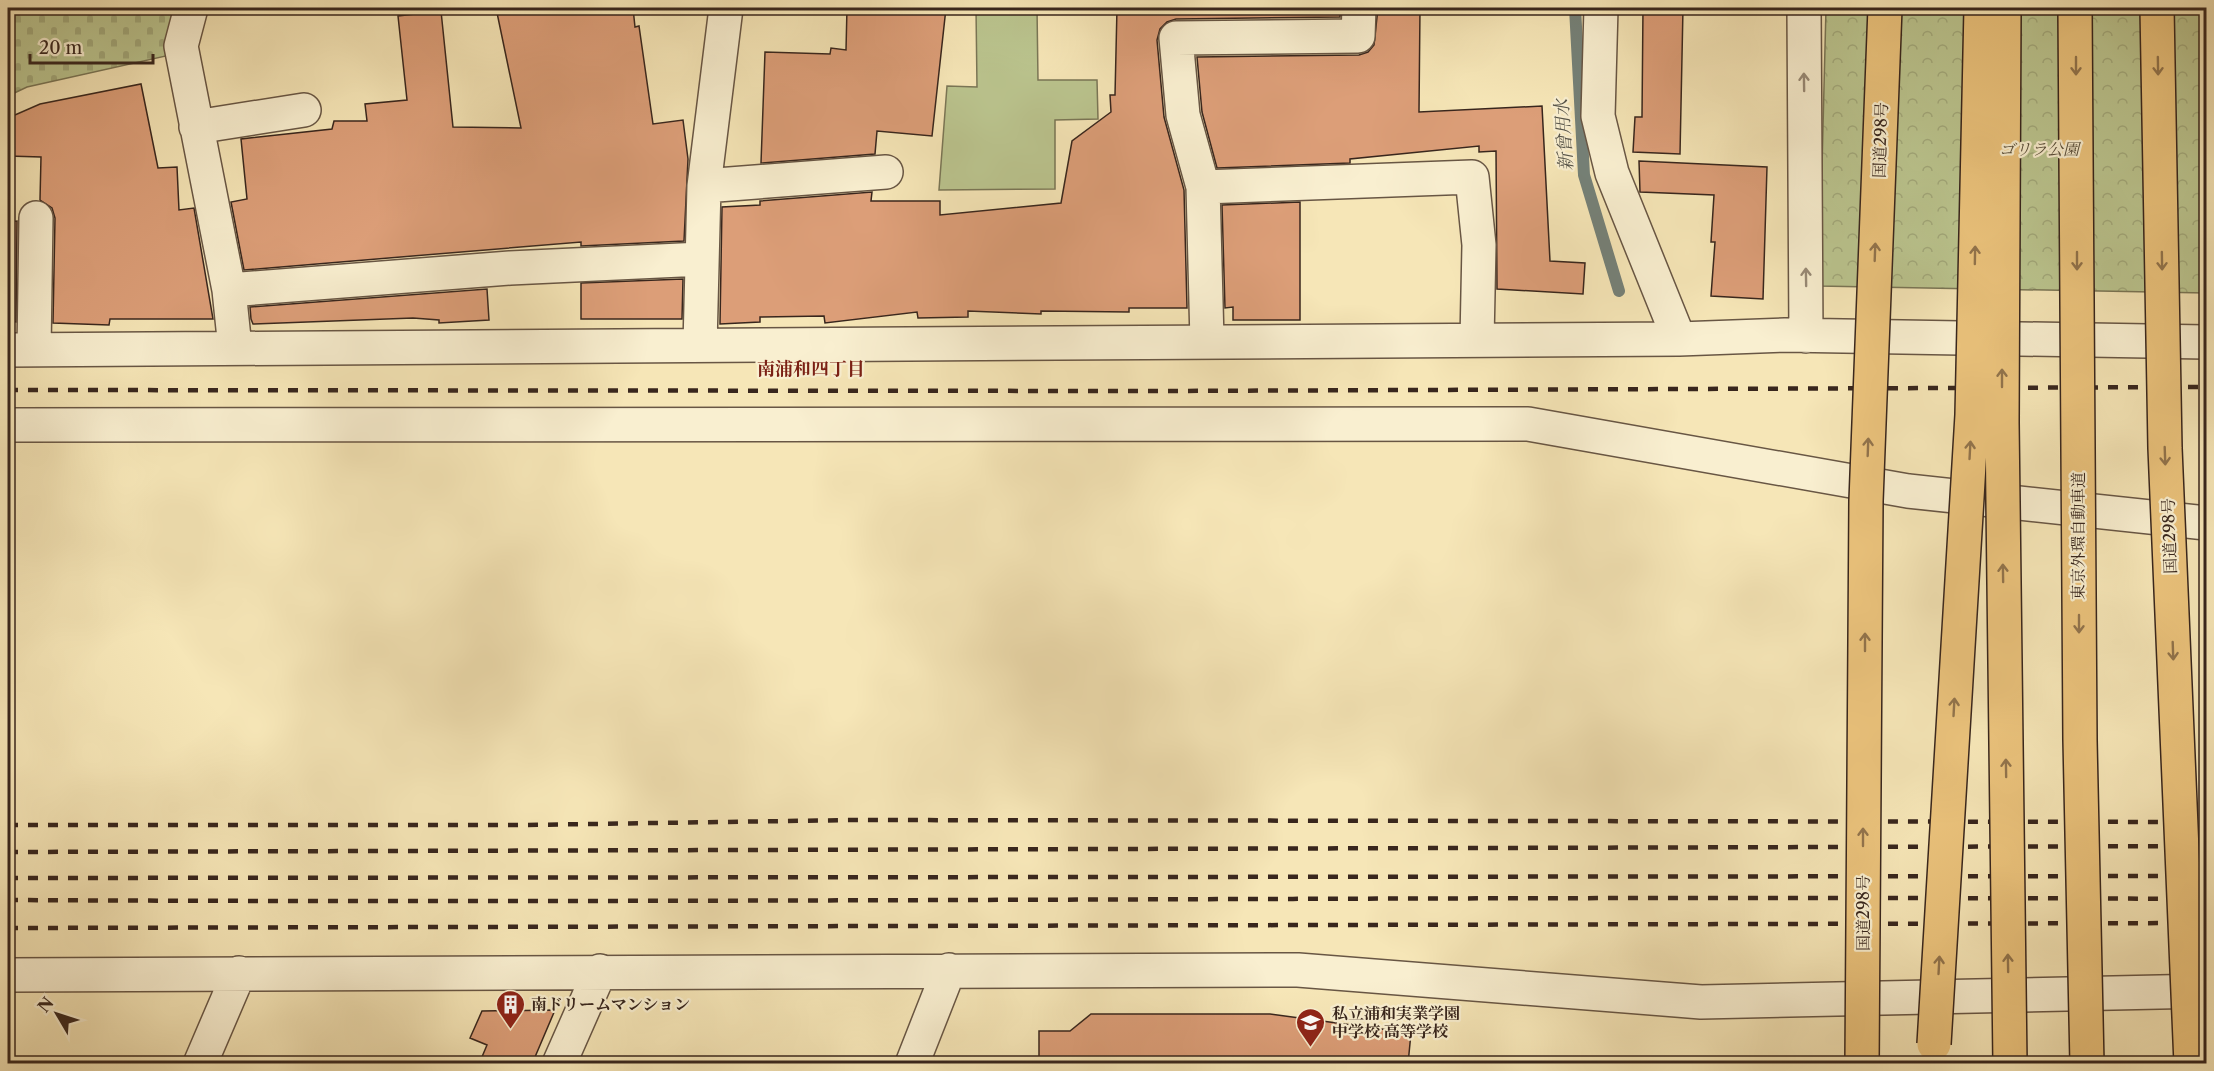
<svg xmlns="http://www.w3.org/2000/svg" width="2214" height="1071" viewBox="0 0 2214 1071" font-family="'Libre Caslon Text','Noto Serif JP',serif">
<defs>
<pattern id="cemetery-stones" width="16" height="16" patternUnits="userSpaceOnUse" patternTransform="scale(1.5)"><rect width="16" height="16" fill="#bbc58f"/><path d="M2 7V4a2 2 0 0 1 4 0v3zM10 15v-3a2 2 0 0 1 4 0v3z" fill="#a2a97b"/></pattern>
<pattern id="park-crowns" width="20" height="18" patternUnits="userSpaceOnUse" patternTransform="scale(1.5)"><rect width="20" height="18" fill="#bbc58f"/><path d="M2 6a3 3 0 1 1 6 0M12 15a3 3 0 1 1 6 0" fill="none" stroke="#a2a97b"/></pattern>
</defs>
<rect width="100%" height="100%" fill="#f6e6b7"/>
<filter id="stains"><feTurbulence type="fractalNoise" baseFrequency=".00333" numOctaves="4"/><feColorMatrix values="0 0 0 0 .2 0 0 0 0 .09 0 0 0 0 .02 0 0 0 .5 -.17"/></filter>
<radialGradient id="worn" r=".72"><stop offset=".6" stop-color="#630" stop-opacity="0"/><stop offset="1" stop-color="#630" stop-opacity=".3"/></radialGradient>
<path fill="#bbc58f" stroke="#7a7656" stroke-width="1.5" d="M 976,8 L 1037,8 L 1038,80 L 1097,80 L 1098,119 L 1055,120 L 1055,189 L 939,190 L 947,86 L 977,87 Z"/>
<path fill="url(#cemetery-stones)" stroke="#7a7656" stroke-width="1.5" d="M 8,8 L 175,8 L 166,56 L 27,87 L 8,96 Z"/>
<path fill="url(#park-crowns)" stroke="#7a7656" stroke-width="1.5" d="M 1826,8 L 2206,8 L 2206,293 L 1819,286 Z"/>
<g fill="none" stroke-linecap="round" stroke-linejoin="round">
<path stroke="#758178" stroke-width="12" d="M 1575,8 L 1584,175 L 1619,291"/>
</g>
<path fill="#dc9e78" stroke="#38261d" stroke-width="1.5" d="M 496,8 L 633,8 L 635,27 L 639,26 L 653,124 L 683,120 L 688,159 L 684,241 L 581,246 L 581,242 L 244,270 L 231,202 L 247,199 L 241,139 L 332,129 L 334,121 L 367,121 L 365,104 L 407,100 L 398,16 L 441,11 L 453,127 L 521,128 Z
M 847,8 L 946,8 L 932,136 L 877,131 L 875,154 L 761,163 L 765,52 L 830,54 L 831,48 L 846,50 Z
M 1117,8 L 1340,8 L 1340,17 L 1176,19 L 1167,22 L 1160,29 L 1157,40 L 1164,117 L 1184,190 L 1187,308 L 1129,308 L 1129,312 L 1041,311 L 1041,314 L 968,311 L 968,317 L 918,318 L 917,312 L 825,323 L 824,316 L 760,317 L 760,322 L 720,324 L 722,207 L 760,205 L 760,201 L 872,192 L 871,201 L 940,201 L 940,215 L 1061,203 L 1072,141 L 1111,112 L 1110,95 L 1115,95 Z
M 1378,8 L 1420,8 L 1419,112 L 1542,106 L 1550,261 L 1585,263 L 1583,294 L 1497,289 L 1496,151 L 1479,152 L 1479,146 L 1350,159 L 1350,163 L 1217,168 L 1202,112 L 1197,57 L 1359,55 L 1368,52 L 1374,45 Z
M 1643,8 L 1683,8 L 1680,154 L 1633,152 L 1635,117 L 1642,117 Z
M 141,84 L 158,168 L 177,167 L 179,210 L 194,208 L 213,319 L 110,319 L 109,325 L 53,323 L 55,218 L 52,208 L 40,200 L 41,157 L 8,156 L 8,118 L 40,104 Z
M 1639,161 L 1767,167 L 1763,299 L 1711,296 L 1715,242 L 1711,242 L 1714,195 L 1640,192 Z
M 1300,202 L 1300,320 L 1233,320 L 1233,307 L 1225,308 L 1222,205 Z
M 17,221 L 16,322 L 8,321 L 8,222 Z
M 683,279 L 682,319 L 581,319 L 581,283 Z
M 487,289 L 489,320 L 439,323 L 439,320 L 413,318 L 253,324 L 251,319 L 250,307 Z
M 555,1010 L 532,1064 L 479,1064 L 487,1045 L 470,1038 L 482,1011 Z
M 1091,1014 L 1270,1014 L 1411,1033 L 1408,1064 L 1039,1064 L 1039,1031 L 1070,1031 Z"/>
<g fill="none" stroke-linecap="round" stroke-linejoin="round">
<defs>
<path id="minor" d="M 191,8 L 181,46 L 229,290 L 235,348
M 1359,8 L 1358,36 L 1176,38 L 1183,115 L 1203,187 L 1472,177 L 1479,245 L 1477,340
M 1601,8 L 1598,116 L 1612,173 L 1679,339
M 1804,8 L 1806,336
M 196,127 L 304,110
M 704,186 L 886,172
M 1203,187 L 1207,341
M 229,290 L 510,268 L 702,259
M 700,345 L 704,186 L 726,8
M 8,350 L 1679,339 L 1785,335 L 2206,342
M 34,350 L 36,218
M 8,425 L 1528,424 L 1908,491 L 2206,523
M 8,975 L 1298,970 L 1701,1002 L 2206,991
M 200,1064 L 239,973
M 559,1064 L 600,971
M 912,1064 L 949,970"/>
</defs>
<use href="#minor" stroke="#685644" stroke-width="36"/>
<use href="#minor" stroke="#f9efd0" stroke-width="33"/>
<path stroke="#38261d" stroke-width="4.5" stroke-dasharray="10 10" stroke-linecap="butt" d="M 8,390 L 1158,391 L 2206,387
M 8,825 L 524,825 L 853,820 L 2206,822
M 8,852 L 2206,846
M 8,878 L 2206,876
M 8,900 C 741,904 1473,895 2206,899
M 8,928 L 2206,923"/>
<defs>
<path id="highway-bridge" d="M 2004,8 L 2002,422 L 2010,1064
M 2075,8 L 2080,740 L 2087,1064
M 2157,8 L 2165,448 L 2191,1064
M 1934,1044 L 1972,415 L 1981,8
M 1862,1064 L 1866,501 L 1885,8"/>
</defs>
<use href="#highway-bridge" stroke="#38261d" stroke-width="36" stroke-linecap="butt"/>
<use href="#highway-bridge" stroke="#ebc37c" stroke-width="33"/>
</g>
<defs><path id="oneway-shaft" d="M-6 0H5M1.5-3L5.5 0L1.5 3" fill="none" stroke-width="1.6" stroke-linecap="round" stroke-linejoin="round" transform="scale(1.5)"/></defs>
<g stroke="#92744c">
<use href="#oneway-shaft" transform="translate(2076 66) rotate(90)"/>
<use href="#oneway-shaft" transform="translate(2158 66) rotate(89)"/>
<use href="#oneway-shaft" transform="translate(1875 252) rotate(-88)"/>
<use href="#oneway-shaft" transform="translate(1975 255) rotate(-89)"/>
<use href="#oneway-shaft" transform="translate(2077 261) rotate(90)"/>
<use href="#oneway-shaft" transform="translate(2162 261) rotate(89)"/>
<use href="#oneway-shaft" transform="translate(2002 378) rotate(-90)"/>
<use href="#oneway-shaft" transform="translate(1868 447) rotate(-88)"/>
<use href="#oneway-shaft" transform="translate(1970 450) rotate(-87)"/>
<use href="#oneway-shaft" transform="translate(2165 456) rotate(88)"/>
<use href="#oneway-shaft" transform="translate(2003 573) rotate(-91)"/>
<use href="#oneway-shaft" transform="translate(2079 624) rotate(90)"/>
<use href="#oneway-shaft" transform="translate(1865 642) rotate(-90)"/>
<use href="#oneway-shaft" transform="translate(2173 651) rotate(88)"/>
<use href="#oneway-shaft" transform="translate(1954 707) rotate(-87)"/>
<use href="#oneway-shaft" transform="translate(2006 768) rotate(-91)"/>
<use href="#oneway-shaft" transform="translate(1863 837) rotate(-90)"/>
<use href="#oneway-shaft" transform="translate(2008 963) rotate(-91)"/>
<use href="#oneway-shaft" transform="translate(1939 965) rotate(-87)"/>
</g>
<g stroke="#988a76">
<use href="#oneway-shaft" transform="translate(1804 82) rotate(-91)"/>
<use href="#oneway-shaft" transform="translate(1806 277) rotate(-91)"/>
</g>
<defs>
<symbol id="building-pin" viewBox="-11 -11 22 30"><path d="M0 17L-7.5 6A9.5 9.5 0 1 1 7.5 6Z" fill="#8f2418" stroke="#f9efd0"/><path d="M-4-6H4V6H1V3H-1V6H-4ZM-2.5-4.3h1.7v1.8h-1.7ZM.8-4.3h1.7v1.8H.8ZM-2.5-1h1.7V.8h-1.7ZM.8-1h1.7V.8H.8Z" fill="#fff"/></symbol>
<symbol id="school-pin" viewBox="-11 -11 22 30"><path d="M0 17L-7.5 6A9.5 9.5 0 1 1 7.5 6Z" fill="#8f2418" stroke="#f9efd0"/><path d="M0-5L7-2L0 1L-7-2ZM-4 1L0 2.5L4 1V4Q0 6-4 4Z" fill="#fff"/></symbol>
</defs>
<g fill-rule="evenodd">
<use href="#building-pin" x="494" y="988" width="33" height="45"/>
<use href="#school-pin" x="1294" y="1006" width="33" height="45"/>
</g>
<g text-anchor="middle" stroke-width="4.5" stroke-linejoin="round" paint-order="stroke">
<g font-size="16" fill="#38261d" stroke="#f9efd0">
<text transform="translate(1880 140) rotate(-88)" y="6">国道298号</text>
<text transform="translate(2078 536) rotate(-90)" y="6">東京外環自動車道</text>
<text transform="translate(2169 536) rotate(-92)" y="6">国道298号</text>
<text transform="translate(1863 913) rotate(-90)" y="6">国道298号</text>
</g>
<g font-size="16" font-style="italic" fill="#594e3a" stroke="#f9efd0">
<text x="2039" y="155">ゴリラ公園</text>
</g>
<g font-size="16" font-weight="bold" fill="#38261d" stroke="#f9efd0" text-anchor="start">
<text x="531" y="1010">南ドリームマンション</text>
<text x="1332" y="1019">私立浦和実業学園<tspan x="1332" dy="18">中学校 高等学校</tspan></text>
</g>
<g font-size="18" font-style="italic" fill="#56544a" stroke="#f9efd0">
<text transform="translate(1564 135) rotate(-94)" y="6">新曾用水</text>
</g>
<g font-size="18" font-weight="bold" fill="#7a1f14" stroke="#f9efd0">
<text x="811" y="375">南浦和四丁目</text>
</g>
</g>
<rect width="2214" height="1071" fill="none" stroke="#f6e6b7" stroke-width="30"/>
<rect x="9" y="9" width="2196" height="1053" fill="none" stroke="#38261d" stroke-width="3"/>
<rect x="15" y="15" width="2184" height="1041" fill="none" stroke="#38261d" stroke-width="1.5"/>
<g transform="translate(57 1014) rotate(309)" stroke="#f9efd0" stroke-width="4.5" paint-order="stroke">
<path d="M0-4.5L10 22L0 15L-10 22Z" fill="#38261d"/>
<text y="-9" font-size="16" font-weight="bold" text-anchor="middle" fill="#38261d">N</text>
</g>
<path d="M30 54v9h123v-9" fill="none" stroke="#38261d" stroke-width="3"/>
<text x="39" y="54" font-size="18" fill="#38261d" stroke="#f9efd0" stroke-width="4.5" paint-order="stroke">20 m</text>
<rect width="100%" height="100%" filter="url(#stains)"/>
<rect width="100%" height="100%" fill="url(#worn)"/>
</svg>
